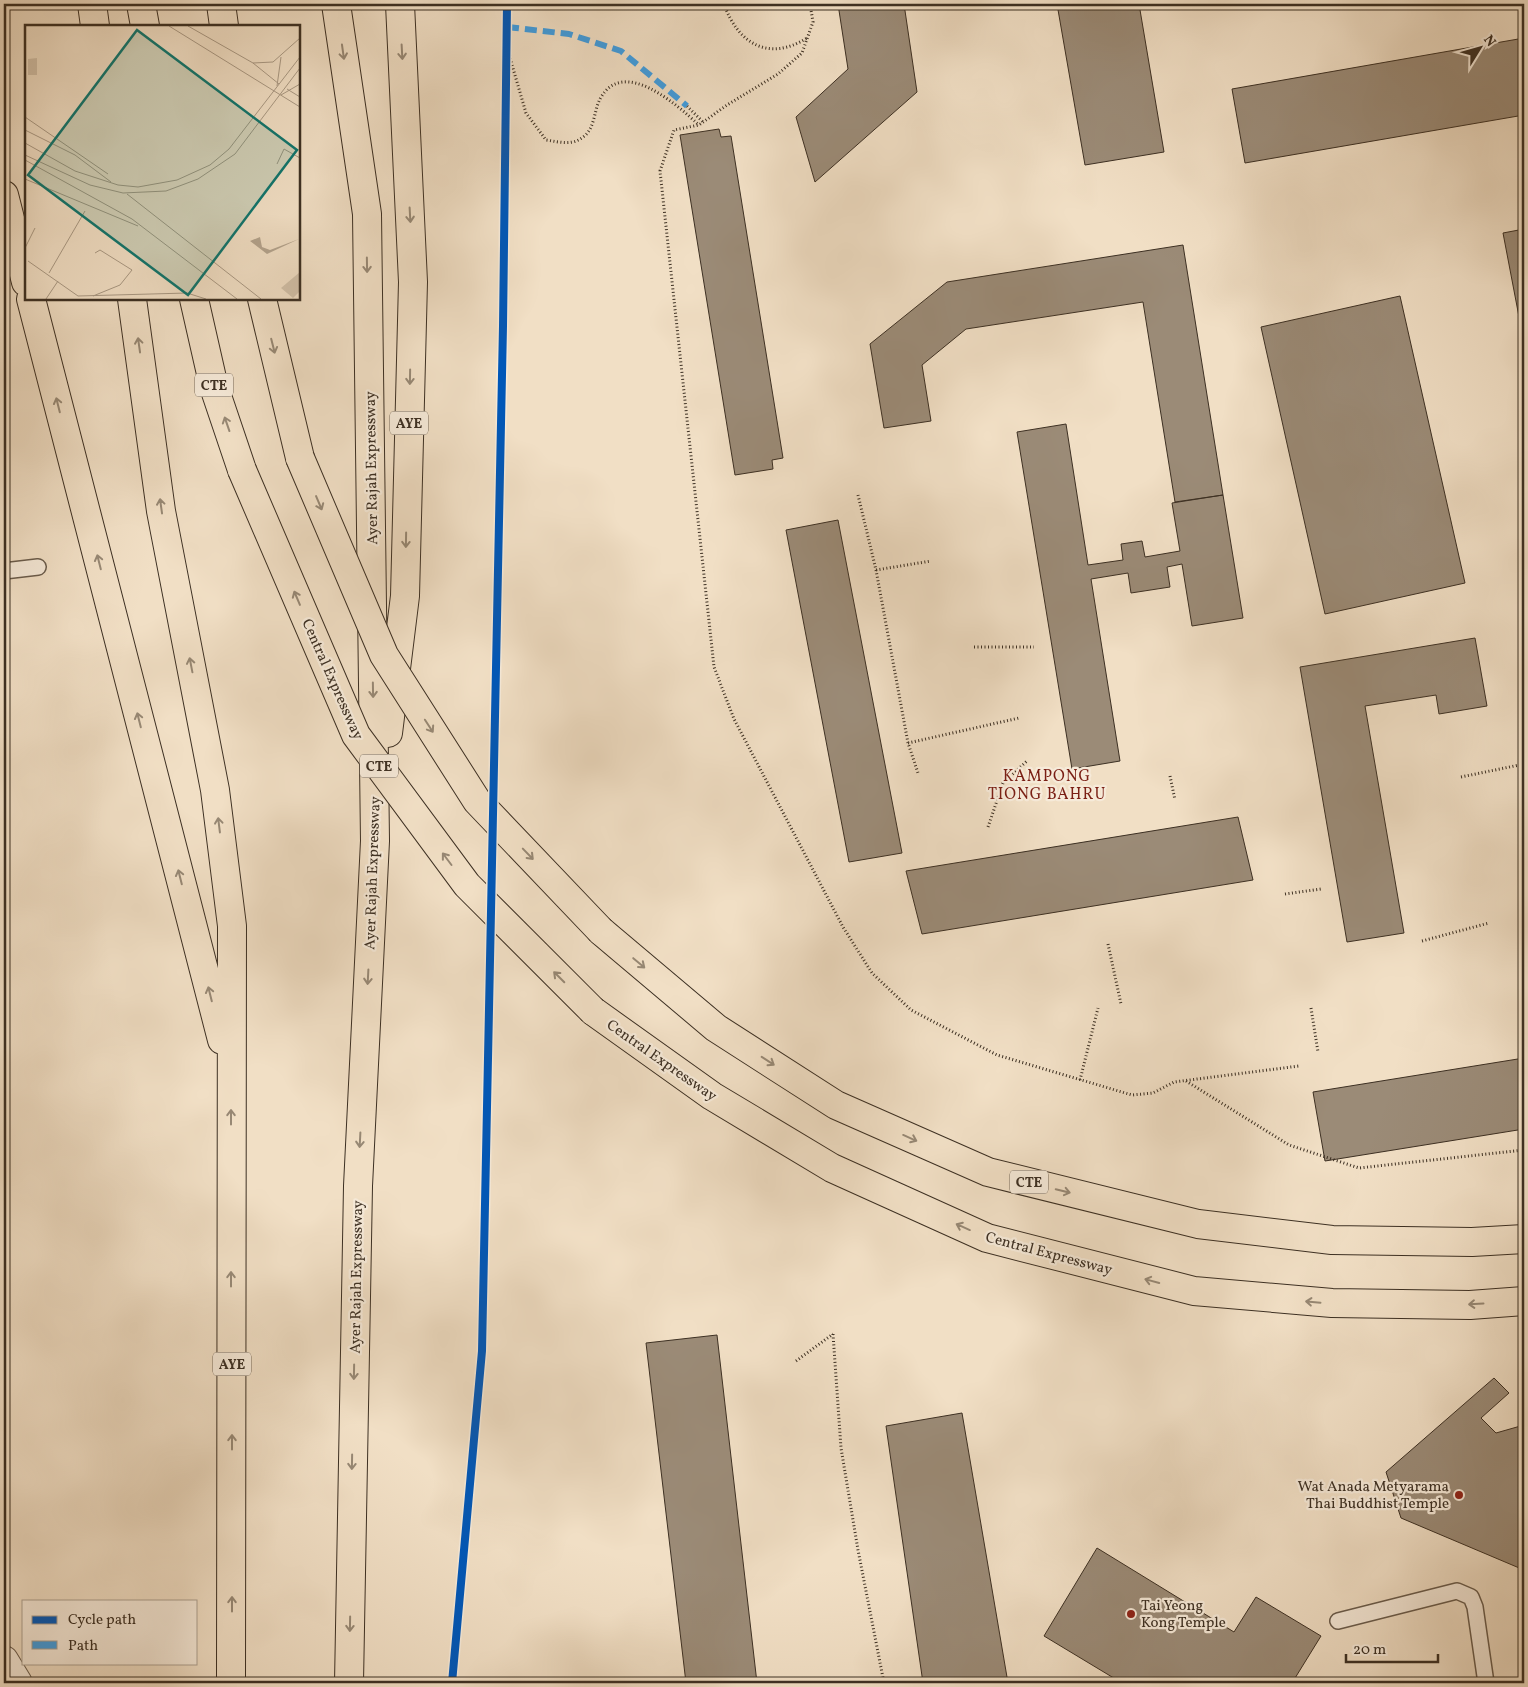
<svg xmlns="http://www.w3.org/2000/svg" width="1528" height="1687" viewBox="0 0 1528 1687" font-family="Vollkorn,serif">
<rect width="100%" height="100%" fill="#f1dfc5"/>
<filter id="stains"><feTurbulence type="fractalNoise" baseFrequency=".004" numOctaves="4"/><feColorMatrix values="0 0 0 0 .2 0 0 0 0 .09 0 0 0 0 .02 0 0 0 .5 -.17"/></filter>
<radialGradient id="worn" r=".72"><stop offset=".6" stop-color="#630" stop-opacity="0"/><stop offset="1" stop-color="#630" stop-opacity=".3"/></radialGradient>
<path fill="#9b8b77" stroke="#3d3023" d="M 838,4 L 904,4 L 917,92 L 815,182 L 796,117 L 848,69 Z
M 1057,4 L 1139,4 L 1164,152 L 1085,165 Z
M 1524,38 L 1524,115 L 1245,163 L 1232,89 Z
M 719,129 L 721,137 L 731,136 L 783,458 L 772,460 L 773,469 L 735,475 L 680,135 Z
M 1524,229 L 1524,343 L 1503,233 Z
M 1183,245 L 1223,495 L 1175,502 L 1143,302 L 966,329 L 922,365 L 931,421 L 884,428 L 870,344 L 947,282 Z
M 1400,296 L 1465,583 L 1325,614 L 1261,327 Z
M 1066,424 L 1088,565 L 1123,560 L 1121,544 L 1142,541 L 1145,557 L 1180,551 L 1172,503 L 1223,495 L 1243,618 L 1192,626 L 1182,564 L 1167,567 L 1170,587 L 1131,593 L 1128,573 L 1091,579 L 1120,761 L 1072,769 L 1017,432 Z
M 838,520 L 902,853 L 849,862 L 786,530 Z
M 1475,638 L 1487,706 L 1439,714 L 1436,695 L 1365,706 L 1404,933 L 1347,942 L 1300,667 Z
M 1238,817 L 1253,880 L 922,934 L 906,871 Z
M 1524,1058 L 1524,1129 L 1325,1161 L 1313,1092 Z
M 717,1335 L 757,1683 L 686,1683 L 646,1343 Z
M 1494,1378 L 1509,1393 L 1481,1418 L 1496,1433 L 1524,1425 L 1524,1570 L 1401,1518 L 1386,1472 Z
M 962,1413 L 1008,1683 L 923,1683 L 886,1426 Z
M 1097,1548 L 1234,1632 L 1256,1597 L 1321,1636 L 1292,1683 L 1122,1683 L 1044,1636 Z"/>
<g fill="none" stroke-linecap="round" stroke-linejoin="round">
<defs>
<path id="lane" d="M 4,571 L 38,567
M 1338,1621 L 1457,1591 L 1471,1597 L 1475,1607 L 1486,1683"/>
<path id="street" d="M 4,1660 L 18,1683"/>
<path id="highway" d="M 92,4 L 95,26
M 141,4 L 145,26
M 221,4 L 224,26
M 336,4 L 367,214 L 375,841 L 358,1186 L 349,1683
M 4,195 L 26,282
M 31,299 L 222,1040
M 132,299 L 161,511 L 215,790 L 232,926 L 231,1683
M 194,299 L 214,387 L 242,470
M 262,299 L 300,458
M 388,733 L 405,596 L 413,282 L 400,4
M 601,931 L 716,1028 L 836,1105 L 988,1172 L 1198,1224 L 1332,1240 L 1472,1242 L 1524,1239
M 593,1011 L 712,1096 L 832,1168 L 987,1238 L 1194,1291 L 1332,1303 L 1470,1305 L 1524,1301"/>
</defs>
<use href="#lane" stroke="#6a5c4c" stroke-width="18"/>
<use href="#street" stroke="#6a5c4c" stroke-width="30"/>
<use href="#highway" stroke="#3d3023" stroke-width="30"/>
<path stroke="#3d3023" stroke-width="3" stroke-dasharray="1 2.5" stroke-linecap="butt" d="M 724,4 C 738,44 769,62 807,38
M 810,4 L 813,22 L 802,53 L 778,74 L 727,105 L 699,125 L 674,130 L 660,171 L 714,667 L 734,719 L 843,927 L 872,973 L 911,1010 L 997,1055 L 1132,1095 L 1153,1093 L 1174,1082 L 1299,1066
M 507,27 L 510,58 L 526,113 L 546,140 C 560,142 572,146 583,137 C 595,129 594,110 600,99 C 623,56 677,105 699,125
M 687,106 L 703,122
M 858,495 L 876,570 L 908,743 L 918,773
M 876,570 L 931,561
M 974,647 L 1034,647
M 908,743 L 1019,718
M 1170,776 L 1175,800
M 1461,777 L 1524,764
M 988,827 L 1003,783 L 1027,761
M 1285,894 L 1321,889
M 1422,941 L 1489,923
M 1108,944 L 1121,1004
M 1311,1008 L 1318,1052
M 1080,1080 L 1098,1008
M 1186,1081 L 1289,1145 L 1359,1168 L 1524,1150
M 833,1334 L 841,1448 L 858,1550 L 884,1683
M 796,1361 L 833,1334"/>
<use href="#lane" stroke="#f6ead9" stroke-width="15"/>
<use href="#street" stroke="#f6ead9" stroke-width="28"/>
<use href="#highway" stroke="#f1dfc5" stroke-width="28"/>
<defs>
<path id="highway-bridge" d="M 300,458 L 384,655 L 477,801 L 601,931
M 242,470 L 356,735 L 467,885 L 593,1011"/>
</defs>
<use href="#highway-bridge" stroke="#3d3023" stroke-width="30" stroke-linecap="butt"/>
<use href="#highway-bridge" stroke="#f1dfc5" stroke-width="28"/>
<path stroke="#3f9de0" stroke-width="6" stroke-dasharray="12 6" stroke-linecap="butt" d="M 507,27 L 569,34 L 621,51 L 687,106"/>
<defs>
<path id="cycleway" d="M 452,1683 L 482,1351 L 503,326 L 507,4"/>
</defs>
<use href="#cycleway" stroke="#f6ead9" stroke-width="11"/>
<use href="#cycleway" stroke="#0057b8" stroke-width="8"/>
</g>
<defs><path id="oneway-shaft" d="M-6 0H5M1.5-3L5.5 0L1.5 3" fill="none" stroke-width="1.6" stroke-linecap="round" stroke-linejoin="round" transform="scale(1.25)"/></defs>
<g stroke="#978874">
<use href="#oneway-shaft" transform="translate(343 52) rotate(82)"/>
<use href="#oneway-shaft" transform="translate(402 52) rotate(87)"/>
<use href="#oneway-shaft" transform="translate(410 215) rotate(87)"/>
<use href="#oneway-shaft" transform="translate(367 265) rotate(89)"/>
<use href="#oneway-shaft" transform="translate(139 345) rotate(-98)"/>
<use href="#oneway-shaft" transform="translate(273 346) rotate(76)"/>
<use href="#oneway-shaft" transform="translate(410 377) rotate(91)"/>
<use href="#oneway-shaft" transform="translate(58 405) rotate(-104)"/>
<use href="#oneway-shaft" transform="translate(227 424) rotate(-109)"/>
<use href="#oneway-shaft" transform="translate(319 503) rotate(67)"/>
<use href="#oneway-shaft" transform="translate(161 506) rotate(-98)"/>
<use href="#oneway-shaft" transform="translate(406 540) rotate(91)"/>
<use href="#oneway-shaft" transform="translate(99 562) rotate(-104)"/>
<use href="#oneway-shaft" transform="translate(297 598) rotate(-113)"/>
<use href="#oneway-shaft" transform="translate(191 665) rotate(-101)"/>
<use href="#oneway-shaft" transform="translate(373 690) rotate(89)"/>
<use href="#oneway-shaft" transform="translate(139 720) rotate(-104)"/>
<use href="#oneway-shaft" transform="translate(429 726) rotate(57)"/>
<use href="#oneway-shaft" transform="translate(219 825) rotate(-97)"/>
<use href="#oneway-shaft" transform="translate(528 854) rotate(46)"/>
<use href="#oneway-shaft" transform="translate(447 859) rotate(-127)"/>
<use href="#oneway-shaft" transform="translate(180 877) rotate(-104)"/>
<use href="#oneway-shaft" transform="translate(639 963) rotate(40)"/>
<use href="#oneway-shaft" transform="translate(368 977) rotate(93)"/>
<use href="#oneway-shaft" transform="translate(559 977) rotate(-135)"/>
<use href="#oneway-shaft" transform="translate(210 994) rotate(-104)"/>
<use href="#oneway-shaft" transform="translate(768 1061) rotate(33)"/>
<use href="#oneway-shaft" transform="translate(231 1117) rotate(-90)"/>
<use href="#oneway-shaft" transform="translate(910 1138) rotate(24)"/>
<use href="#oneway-shaft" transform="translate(360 1140) rotate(93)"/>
<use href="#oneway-shaft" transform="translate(1063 1191) rotate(14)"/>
<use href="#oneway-shaft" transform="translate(963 1227) rotate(-156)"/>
<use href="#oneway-shaft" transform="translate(231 1279) rotate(-90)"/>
<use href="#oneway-shaft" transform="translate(1152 1281) rotate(-165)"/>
<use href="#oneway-shaft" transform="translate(1313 1302) rotate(-175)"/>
<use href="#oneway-shaft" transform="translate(1476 1304) rotate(177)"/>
<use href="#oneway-shaft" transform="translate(354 1372) rotate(91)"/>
<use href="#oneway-shaft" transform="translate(232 1442) rotate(-90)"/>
<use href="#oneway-shaft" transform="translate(352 1462) rotate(91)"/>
<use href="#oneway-shaft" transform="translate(232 1604) rotate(-90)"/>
<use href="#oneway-shaft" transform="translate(350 1624) rotate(91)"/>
</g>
<g fill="#8f2418" stroke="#f6ead9" stroke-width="2">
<circle cx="1459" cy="1495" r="5"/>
<circle cx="1131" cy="1614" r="5"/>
</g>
<g text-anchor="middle" stroke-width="4.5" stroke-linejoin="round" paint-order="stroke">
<g fill="#f6ead9" stroke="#74685a" stroke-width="1">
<rect x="195" y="373.5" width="38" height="23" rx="4"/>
<rect x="390" y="411.5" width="38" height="23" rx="4"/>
<rect x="360" y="754.5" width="38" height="23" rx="4"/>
<rect x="1010" y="1170.5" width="38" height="23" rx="4"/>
<rect x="213" y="1352.5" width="38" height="23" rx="4"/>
</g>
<g font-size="14" font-weight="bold" fill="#3d3023">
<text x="214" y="390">CTE</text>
<text x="409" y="428">AYE</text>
<text x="379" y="771">CTE</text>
<text x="1029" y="1187">CTE</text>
<text x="232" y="1369">AYE</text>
</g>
<g font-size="15" fill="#3d3023" stroke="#f6ead9">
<text transform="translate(371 468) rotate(-91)" y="5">Ayer Rajah Expressway</text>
<text transform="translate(333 679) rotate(66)" y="5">Central Expressway</text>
<text transform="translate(372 873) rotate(-88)" y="5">Ayer Rajah Expressway</text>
<text transform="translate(662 1060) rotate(35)" y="5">Central Expressway</text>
<text transform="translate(1049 1253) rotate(15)" y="5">Central Expressway</text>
<text transform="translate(356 1277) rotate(-89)" y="5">Ayer Rajah Expressway</text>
</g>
<g font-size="15" fill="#3d3023" stroke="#f6ead9" text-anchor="end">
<text x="1449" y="1491">Wat Anada Metyarama<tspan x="1449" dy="17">Thai Buddhist Temple</tspan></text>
<text x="1141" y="1610" text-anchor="start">Tai Yeong<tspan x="1141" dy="17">Kong Temple</tspan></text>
</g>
<g font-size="16" letter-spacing="1" fill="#7a1f14" stroke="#f6ead9">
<text x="1047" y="781">KAMPONG<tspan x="1047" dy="18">TIONG BAHRU</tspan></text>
</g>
</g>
<g transform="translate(25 25)">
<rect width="275" height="275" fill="#f1dfc5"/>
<path d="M 12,33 L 12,50 L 3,50 L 3,34 ZM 275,247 L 275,266 L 268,273 L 256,263 Z" fill="#d2c1a9"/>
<path d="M 235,212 L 237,222 L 245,225 L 274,214 L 242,229 L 225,216 Z" fill="#b4a48e"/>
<path fill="none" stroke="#a99984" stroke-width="1" d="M 144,1 L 275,82M 163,1 L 228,38 L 254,59M 228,38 L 248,37 L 275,13M 252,61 L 256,32M 262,64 L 275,72M 256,70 L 275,59M 0,92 L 83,149M 0,105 L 50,130 L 86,157M 0,118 L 50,146 L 93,160 L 113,162 L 152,155 L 185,140 L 204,124 L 275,32M 0,130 L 65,160 L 98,168 L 141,166 L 173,154 L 210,129 L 275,43M 0,135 L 107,194 L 212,274M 252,139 L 259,124 L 275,133M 0,154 L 113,201M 102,169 L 236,274M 0,223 L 10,203M 3,236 L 53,271 L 162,268 L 181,274M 24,248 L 60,186M 68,271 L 95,260 L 107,245 L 75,225 L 70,228M 21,274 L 33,256"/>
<path fill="#0f766e" fill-opacity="0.15" stroke="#0f766e" stroke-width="2.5" d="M 112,5 L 272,125 L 163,270 L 3,150 Z"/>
<rect width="275" height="275" fill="none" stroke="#3d3023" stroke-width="2.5"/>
</g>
<rect width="1528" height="1687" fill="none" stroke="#f1dfc5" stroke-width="20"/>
<rect x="5" y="5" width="1518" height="1677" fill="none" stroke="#3d3023" stroke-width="2.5"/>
<rect x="10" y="10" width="1508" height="1667" fill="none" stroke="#3d3023"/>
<rect x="22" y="1600" width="175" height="65" fill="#f6ead9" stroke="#aca090"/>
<rect x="32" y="1616" width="25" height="8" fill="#0057b8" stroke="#aca090"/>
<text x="68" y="1624" font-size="15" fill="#3d3023">Cycle path</text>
<rect x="32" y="1641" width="25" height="8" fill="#3f9de0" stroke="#aca090"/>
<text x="68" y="1650" font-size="15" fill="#3d3023">Path</text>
<g transform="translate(1480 48) rotate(53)" stroke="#f6ead9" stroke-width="4" paint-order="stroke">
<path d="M0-4L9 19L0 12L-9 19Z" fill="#3d3023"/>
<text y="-8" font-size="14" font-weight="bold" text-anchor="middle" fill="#3d3023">N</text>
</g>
<path d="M1346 1654v8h92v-8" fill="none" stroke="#3d3023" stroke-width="2.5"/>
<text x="1353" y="1654" font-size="15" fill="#3d3023" stroke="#f6ead9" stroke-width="4" paint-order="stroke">20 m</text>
<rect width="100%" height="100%" filter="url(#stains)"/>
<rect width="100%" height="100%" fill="url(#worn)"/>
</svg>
